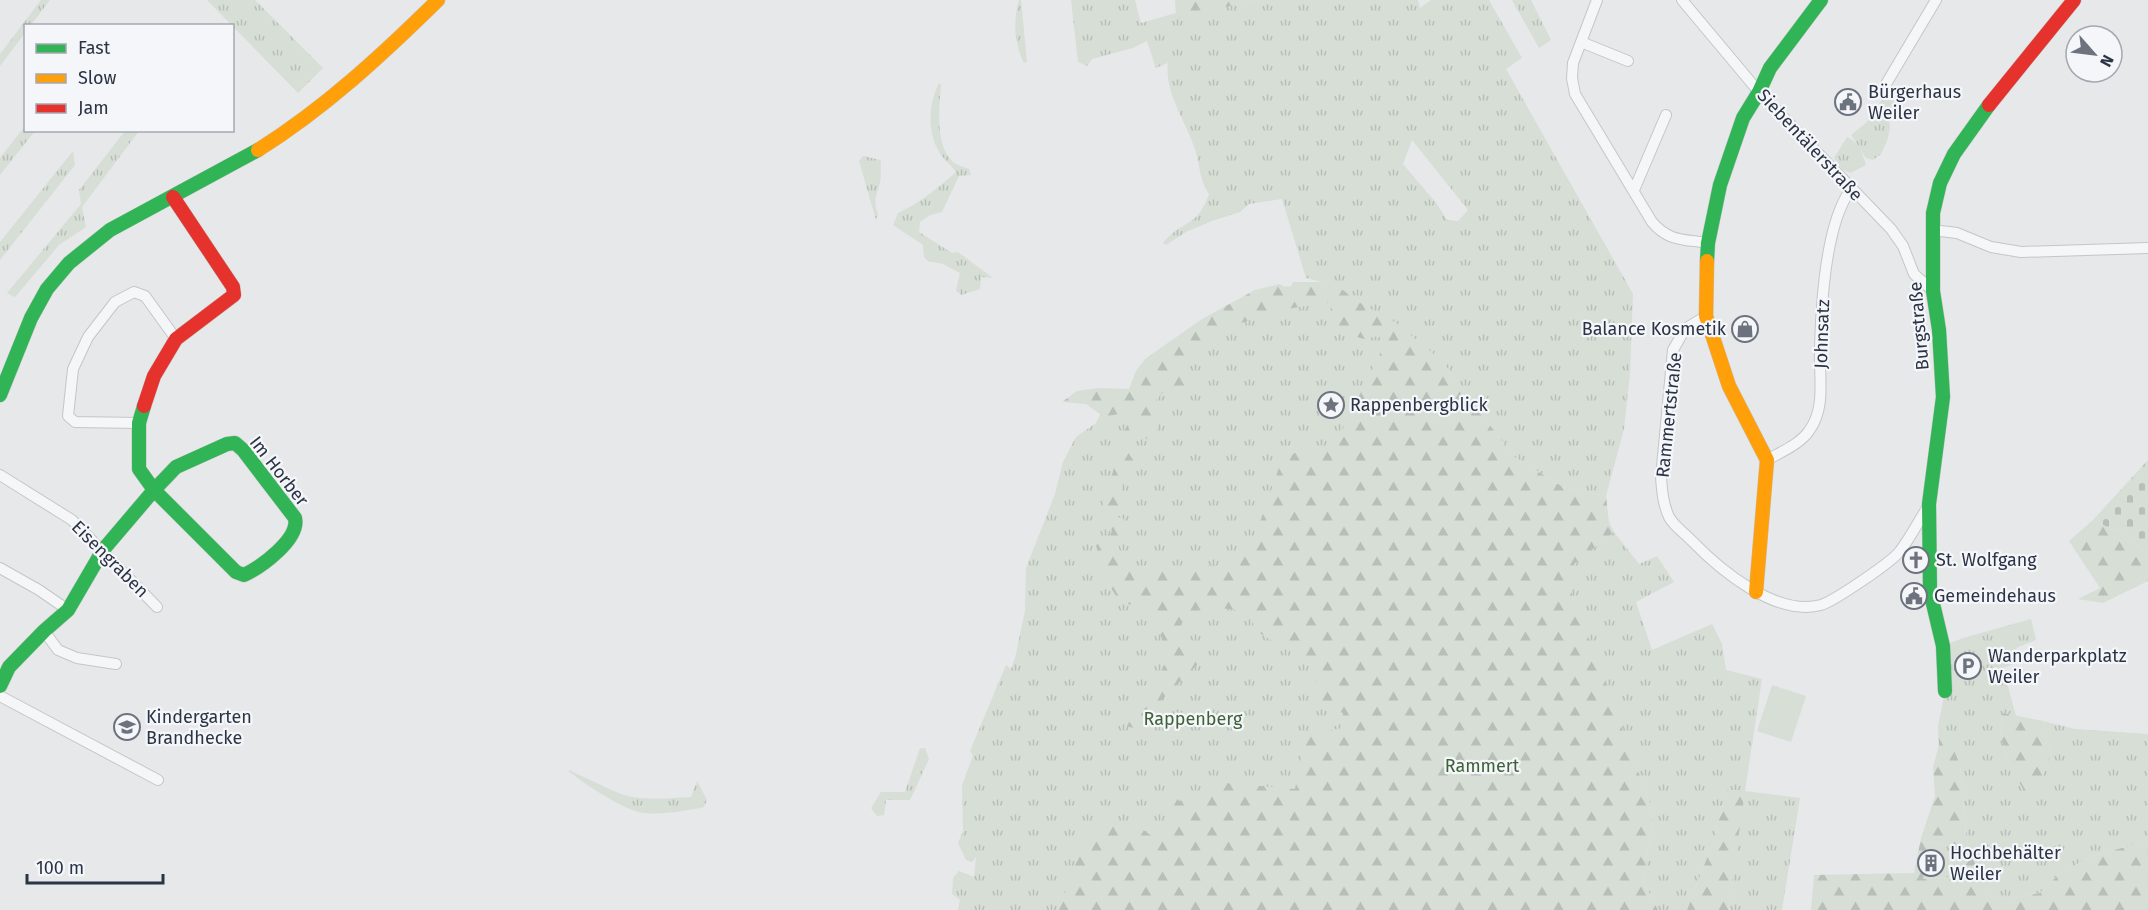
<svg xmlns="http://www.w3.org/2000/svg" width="2148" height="910" viewBox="0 0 2148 910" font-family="'Fira Sans',sans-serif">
<defs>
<pattern id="grass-tufts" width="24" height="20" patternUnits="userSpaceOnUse" patternTransform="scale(1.5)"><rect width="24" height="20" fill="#d6ded6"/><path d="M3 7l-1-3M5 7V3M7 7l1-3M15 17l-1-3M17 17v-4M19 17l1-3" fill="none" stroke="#b8bfb9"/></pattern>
<pattern id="forest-firs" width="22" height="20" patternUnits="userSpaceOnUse" patternTransform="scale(1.5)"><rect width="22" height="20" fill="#d6ded6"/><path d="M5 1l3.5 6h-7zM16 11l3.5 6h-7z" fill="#b8bfb9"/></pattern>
<pattern id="cemetery-stones" width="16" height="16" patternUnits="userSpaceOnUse" patternTransform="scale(1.5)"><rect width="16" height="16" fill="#d6ded6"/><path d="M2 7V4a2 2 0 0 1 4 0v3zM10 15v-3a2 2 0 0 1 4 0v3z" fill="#b8bfb9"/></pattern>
</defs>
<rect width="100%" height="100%" fill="#e6e8ea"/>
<path fill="url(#grass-tufts)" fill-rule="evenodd" d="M 41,0 L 50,0 L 31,25 L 26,26 L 25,33 L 0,66 L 0,54 Z
M 207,0 L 255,0 L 323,68 L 298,93 Z
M 1019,0 L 1021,0 L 1027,62 L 1024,63 C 1014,43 1013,21 1019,0 Z
M 1071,0 L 1135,0 L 1141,23 L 1176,13 L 1176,17 L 1257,0 L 1418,0 L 1420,8 L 1431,0 L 1489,0 L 1522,58 L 1506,69 L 1633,294 L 1630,372 L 1624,429 L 1606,496 L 1563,487 L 1513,456 L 1442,361 L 1402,334 L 1379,689 L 1275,910 L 958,910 L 960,900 L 952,894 L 953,878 L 959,871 L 974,877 L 976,857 L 972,862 L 966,860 L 958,843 L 963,831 L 962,785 L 973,756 L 970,751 L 1006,665 L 1011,669 L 1015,658 L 1025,611 L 1026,568 L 1055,494 L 1063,462 L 1076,437 L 1096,423 L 1107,401 L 1122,411 L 1147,372 L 1281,287 L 1323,284 L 1337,286 L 1306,278 L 1282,199 L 1249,204 L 1240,212 L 1212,221 L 1186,232 L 1166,245 L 1163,243 C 1181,220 1197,229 1209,194 C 1199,179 1200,165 1195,149 C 1186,121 1164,92 1168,63 L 1156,68 L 1147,41 L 1133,48 L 1092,59 L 1087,66 L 1078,62 ZM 1412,140 L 1468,210 L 1458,221 L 1447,220 L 1437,204 L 1403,164 Z
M 1512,0 L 1531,0 L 1551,40 L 1539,48 Z
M 939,83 L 941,85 C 939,106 935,144 952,161 C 956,165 964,167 969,169 L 971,175 L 959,176 L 942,212 L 930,215 L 920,222 L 919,232 L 952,253 L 958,252 L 993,278 L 981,277 L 980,289 L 961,295 L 956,290 L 960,273 L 943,264 L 928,261 L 924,257 L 923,245 L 893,225 L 898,213 C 920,203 938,188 956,172 C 951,164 942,159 938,150 C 927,130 929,102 939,83 Z
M 1885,95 L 1894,98 L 1895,108 L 1889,118 L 1890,128 L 1887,141 L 1881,154 L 1873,160 L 1866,158 L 1861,150 L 1866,165 L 1850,173 L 1842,169 L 1834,158 L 1847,137 L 1855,142 L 1860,148 L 1851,135 L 1867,122 Z
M 25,126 L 26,130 L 35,131 L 0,175 L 0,158 Z
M 125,131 L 139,131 L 82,207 L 86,227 L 59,245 L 15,297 L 7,293 L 81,204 L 79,190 Z
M 73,151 L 75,165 L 0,260 L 0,242 Z
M 863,156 L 881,160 C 880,168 882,178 879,186 C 875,199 874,201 878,215 L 876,220 L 859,161 Z
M 1614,532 L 1639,564 L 1657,556 L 1674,582 L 1636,602 L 1652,650 L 1712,624 L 1722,644 L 1726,670 L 1762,679 L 1745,791 L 1800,798 L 1782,910 L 1728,910 L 1744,791 L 1727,790 L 1712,845 L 1687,910 L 1658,910 L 1643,881 L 1654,814 L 1563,572 Z
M 2031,619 L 2036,640 L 2016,648 L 2021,661 L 2003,668 L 2016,716 L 2003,713 L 2000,734 L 2010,768 L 2043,775 L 2051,755 L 2043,721 L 2075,729 L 2148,734 L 2148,841 L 2092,856 L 2059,874 L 2040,893 L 2008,899 L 1991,897 L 1967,844 L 1960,765 L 1938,726 L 1945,691 L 1943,646 L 1963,638 Z
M 920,748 L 925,748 L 929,759 L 910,800 L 886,800 L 884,815 L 877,816 L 871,808 L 881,792 L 905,792 Z
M 568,770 C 585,777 600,785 616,792 C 638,802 667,798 691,797 L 697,781 L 707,800 L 704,807 C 687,811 655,816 638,812 C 621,807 581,783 568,770 Z
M 1930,842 L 1951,847 L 1950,877 L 1922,879 Z"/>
<path fill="url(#forest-firs)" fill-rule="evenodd" d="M 1175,0 L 1257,0 L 1176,18 Z
M 1293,282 L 1322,282 L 1338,286 L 1355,300 L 1395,322 L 1442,361 L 1513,456 L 1563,487 L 1606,496 L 1609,522 L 1614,532 L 1564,572 L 1654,814 L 1643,881 L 1658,910 L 1059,910 L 1088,826 L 1131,822 L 1155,838 L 1170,826 L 1171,800 L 1197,802 L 1214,782 L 1295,789 L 1305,736 L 1342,728 L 1343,713 L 1315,704 L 1318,667 L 1254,630 L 1252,612 L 1221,608 L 1182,619 L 1177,635 L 1194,647 L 1197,665 L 1133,728 L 1127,726 L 1126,720 L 1162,672 L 1169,652 L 1144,605 L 1121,604 L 1103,575 L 1096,545 L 1108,540 L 1112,531 L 1101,517 L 1106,481 L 1112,475 L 1126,421 L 1130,432 L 1127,451 L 1136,464 L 1124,465 L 1118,517 L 1125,520 L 1118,544 L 1124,568 L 1219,565 L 1250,551 L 1283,456 L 1335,444 L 1386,342 L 1378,336 L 1364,339 L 1330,329 L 1331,302 L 1280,310 L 1226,328 L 1178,361 L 1194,380 L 1186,396 L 1171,383 L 1149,408 L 1163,441 L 1157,444 L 1137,434 L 1128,412 L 1104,417 L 1086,404 L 1062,402 L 1077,391 L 1099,388 L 1129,389 L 1136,371 L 1145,359 L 1202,319 L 1255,290 L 1280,284 L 1289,290 Z
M 2093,520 L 2116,531 L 2120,529 L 2148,556 L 2148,581 L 2103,603 L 2078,599 L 2100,588 L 2069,541 Z
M 2003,713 L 2043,721 L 2051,755 L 2043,775 L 2048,789 L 2037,796 L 2027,795 L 2010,768 L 2000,734 Z
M 1943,723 L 1960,765 L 1967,844 L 1991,897 L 2008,899 L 2040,893 L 2059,874 L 2092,856 L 2148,841 L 2148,910 L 1811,910 L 1814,875 L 1914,873 L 1921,838 L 1935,796 L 1933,767 L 1939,745 L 1938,726 ZM 1931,842 L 1951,847 L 1950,877 L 1923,879 Z
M 1727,790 L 1745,791 L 1728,910 L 1687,910 L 1712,845 Z"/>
<path fill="url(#cemetery-stones)" d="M 2148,460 L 2148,556 L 2120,529 L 2116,531 L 2093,520 Z"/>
<path fill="#d6ded6" d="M 1772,685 L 1806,696 L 1791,742 L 1757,731 Z"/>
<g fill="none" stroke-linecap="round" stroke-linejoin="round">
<defs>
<path id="street" d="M 1597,0 L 1573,63 L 1572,78 L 1575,94 L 1652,222 C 1669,242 1684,239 1708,243
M 1682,0 L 1759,92 L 1891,229 L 1903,246 L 1914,274 L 1933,291
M 1581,42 L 1628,61
M 1886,84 L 1936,0
M 1634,190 L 1666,115
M 1932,230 L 1957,233 L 1991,247 L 2021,252 L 2148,248
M 1706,316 L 1685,329 L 1673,350 L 1661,477 C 1662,491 1663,504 1669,517 C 1674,526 1684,533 1691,540 C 1720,570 1776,617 1821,605 C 1834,601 1892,562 1900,551 C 1911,537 1919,520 1929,505
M 139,423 L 75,422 L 68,416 L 73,369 L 88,337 L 115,302 L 134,292 L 145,296 L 176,339
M 1767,460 C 1781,452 1800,444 1809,431 C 1826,408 1819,378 1820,350 C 1821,307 1825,224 1851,189
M 0,475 L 72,520 L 157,607
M 0,568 L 39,590 L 68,610
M 44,631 L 58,650 L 77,658 L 116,664
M 0,696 L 158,780"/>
<path id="fast" d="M 1707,261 L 1708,243 L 1720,185 L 1743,118 L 1759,92 L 1770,68 L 1821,0
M 0,395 L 31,318 L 47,289 L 69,263 L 110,230 L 258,150
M 0,686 L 9,667 L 44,631 L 68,610 L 103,550 L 154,490 L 176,467 L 227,444 L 235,443 L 243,450 L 295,518 C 300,539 261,567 244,575 L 236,572 L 154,490 L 139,469 L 139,423 L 144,406
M 1945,691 L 1943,646 L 1930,591 L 1929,504 L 1943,397 L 1939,330 L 1933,291 L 1933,213 L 1940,183 L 1954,154 L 1989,105"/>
<path id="slow" d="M 258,150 C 325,108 382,55 438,0
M 1707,261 L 1706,316 L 1729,386 L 1767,460 L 1756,592"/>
<path id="jam" d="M 1989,105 L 2074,0
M 144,406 L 154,376 L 176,339 L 234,295 L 233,287 L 173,197"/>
</defs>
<use href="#street" stroke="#c4c6c8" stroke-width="12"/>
<use href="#fast" stroke="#c4c6c8" stroke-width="15"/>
<use href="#slow" stroke="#c4c6c8" stroke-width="15"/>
<use href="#jam" stroke="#c4c6c8" stroke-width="15"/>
<use href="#street" stroke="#f5f6f7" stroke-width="10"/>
<use href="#fast" stroke="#30b455" stroke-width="14"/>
<use href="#slow" stroke="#ff9f0a" stroke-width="14"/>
<use href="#jam" stroke="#e5322d" stroke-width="14"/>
</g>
<defs>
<symbol id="civic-ring" viewBox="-11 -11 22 22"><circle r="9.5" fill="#f4f6f9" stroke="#6c737f" stroke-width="1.5"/><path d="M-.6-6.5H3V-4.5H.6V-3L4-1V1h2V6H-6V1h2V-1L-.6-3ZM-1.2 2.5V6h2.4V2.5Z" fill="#6c737f"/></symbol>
<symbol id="shop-ring" viewBox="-11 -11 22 22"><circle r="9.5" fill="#f4f6f9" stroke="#6c737f" stroke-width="1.5"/><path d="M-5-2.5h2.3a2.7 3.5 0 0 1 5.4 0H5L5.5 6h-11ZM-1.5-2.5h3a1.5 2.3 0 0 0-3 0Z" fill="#6c737f"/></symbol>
<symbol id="sight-ring" viewBox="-11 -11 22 22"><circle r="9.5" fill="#f4f6f9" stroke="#6c737f" stroke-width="1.5"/><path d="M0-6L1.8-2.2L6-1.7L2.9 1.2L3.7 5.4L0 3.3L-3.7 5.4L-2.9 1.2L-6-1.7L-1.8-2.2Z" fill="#6c737f"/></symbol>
<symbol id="church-ring" viewBox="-11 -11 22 22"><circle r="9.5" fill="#f4f6f9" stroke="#6c737f" stroke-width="1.5"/><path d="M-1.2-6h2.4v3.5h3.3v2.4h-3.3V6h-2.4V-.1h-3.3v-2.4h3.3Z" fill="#6c737f"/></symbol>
<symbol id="parking-ring" viewBox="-11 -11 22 22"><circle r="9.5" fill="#f4f6f9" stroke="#6c737f" stroke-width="1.5"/><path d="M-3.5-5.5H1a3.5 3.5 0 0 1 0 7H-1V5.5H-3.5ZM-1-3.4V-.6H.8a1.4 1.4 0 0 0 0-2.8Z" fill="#6c737f"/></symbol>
<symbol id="school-ring" viewBox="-11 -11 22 22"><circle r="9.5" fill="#f4f6f9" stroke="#6c737f" stroke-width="1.5"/><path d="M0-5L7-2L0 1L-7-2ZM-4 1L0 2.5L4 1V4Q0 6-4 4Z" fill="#6c737f"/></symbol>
<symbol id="building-ring" viewBox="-11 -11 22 22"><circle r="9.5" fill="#f4f6f9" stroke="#6c737f" stroke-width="1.5"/><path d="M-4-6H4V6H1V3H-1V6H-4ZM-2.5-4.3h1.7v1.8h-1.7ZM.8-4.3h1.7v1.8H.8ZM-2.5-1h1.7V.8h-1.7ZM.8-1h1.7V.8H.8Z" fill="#6c737f"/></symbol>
</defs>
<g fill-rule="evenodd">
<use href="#civic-ring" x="1833" y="87" width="30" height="30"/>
<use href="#shop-ring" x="1730" y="314" width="30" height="30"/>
<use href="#sight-ring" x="1316" y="390" width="30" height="30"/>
<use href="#church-ring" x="1901" y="545" width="30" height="30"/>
<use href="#civic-ring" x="1899" y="581" width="30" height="30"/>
<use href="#parking-ring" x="1953" y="651" width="30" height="30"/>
<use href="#school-ring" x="112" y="712" width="30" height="30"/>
<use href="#building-ring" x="1916" y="848" width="30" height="30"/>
</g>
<g text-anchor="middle" stroke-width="4.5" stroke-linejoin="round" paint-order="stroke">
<g font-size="18" fill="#2b3445" stroke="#f4f6f9" text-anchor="start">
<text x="1868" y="98">Bürgerhaus<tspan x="1868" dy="21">Weiler</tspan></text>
<text x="1726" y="335" text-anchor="end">Balance Kosmetik</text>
<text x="1350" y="411">Rappenbergblick</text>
<text x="1936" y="566">St. Wolfgang</text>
<text x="1934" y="602">Gemeindehaus</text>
<text x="1988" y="662">Wanderparkplatz<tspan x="1988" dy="21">Weiler</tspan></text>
<text x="146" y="723">Kindergarten<tspan x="146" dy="21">Brandhecke</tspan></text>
<text x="1950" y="859">Hochbehälter<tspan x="1950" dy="21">Weiler</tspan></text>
</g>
<g font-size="18" fill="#2b3445" stroke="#f4f6f9">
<text transform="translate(1810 145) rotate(47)" y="6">Siebentälerstraße</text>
<text transform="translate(1919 326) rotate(-95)" y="6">Burgstraße</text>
<text transform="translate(1822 334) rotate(-88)" y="6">Johnsatz</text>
<text transform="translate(1669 415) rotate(-84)" y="6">Rammertstraße</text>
<text transform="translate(279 471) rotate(52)" y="6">Im Horber</text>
<text transform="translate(110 559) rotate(45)" y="6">Eisengraben</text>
</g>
<g font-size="18" fill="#3f6138" stroke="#f4f6f9">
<text x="1193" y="725">Rappenberg</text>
<text x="1482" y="772">Rammert</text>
</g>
</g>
<rect x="24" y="24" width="210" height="108" fill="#f4f6f9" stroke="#a4a8b1" stroke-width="1.5"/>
<rect x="36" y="44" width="30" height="9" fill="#30b455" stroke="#a4a8b1" stroke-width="1.5"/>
<text x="78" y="54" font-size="18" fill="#2b3445">Fast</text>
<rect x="36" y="74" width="30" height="9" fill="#ff9f0a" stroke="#a4a8b1" stroke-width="1.5"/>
<text x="78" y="84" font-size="18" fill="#2b3445">Slow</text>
<rect x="36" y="104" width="30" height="9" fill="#e5322d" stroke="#a4a8b1" stroke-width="1.5"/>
<text x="78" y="114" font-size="18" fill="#2b3445">Jam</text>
<g transform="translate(2094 54) rotate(118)"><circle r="28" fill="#f4f6f9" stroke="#a4a8b1" stroke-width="1.5"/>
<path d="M0-4.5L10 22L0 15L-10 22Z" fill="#6c737f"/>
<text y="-9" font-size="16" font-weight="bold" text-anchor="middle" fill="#2b3445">N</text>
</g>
<path d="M27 874v9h136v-9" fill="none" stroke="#2b3445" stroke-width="3"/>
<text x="36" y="874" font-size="18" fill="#2b3445" stroke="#f4f6f9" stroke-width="4.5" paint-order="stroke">100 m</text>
</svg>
